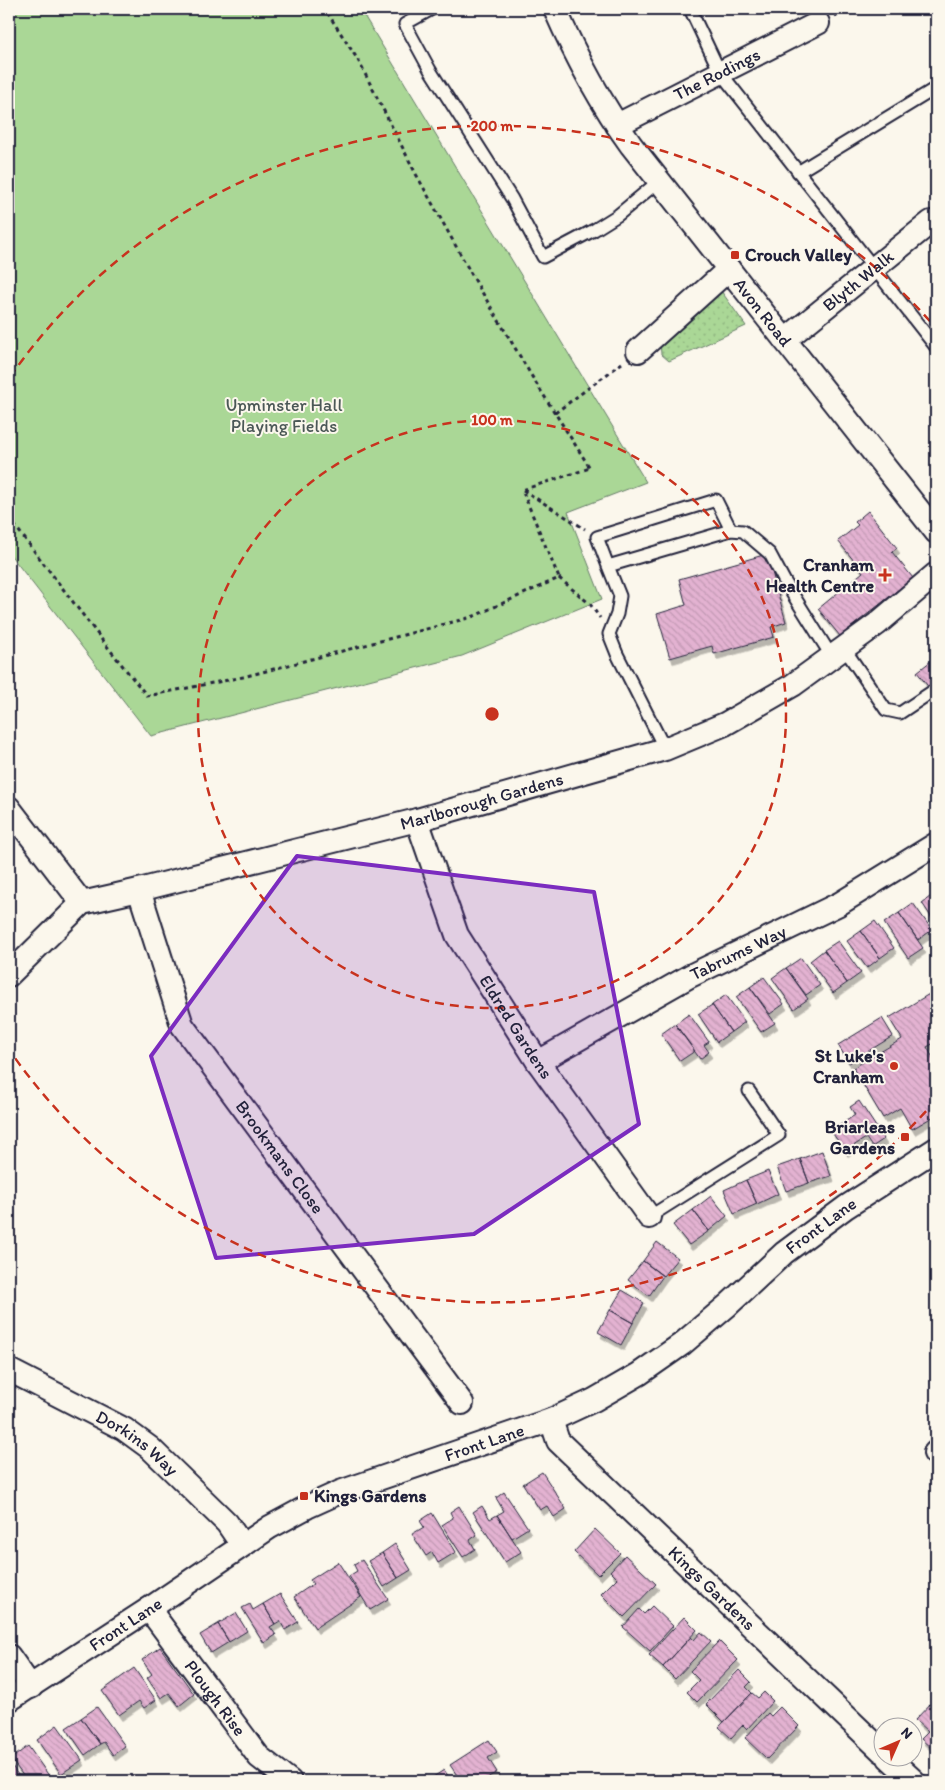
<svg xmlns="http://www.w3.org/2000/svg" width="945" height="1790" viewBox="0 0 945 1790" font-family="Itim,sans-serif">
<defs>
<pattern id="grass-dots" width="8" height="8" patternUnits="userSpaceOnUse" patternTransform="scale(1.25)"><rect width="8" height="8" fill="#aad796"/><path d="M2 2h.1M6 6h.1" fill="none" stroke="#92b882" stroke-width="1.8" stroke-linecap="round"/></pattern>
<pattern id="building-back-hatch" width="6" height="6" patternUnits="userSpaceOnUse" patternTransform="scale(1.25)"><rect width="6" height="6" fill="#e3b2d1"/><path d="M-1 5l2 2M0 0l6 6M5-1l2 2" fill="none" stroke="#c299b4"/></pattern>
<filter id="shadow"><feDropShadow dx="3" dy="5.5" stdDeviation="0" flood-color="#0004"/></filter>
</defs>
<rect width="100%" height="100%" fill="#fbf7ec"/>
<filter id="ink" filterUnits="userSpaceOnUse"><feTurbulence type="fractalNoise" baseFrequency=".02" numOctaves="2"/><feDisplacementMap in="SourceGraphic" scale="10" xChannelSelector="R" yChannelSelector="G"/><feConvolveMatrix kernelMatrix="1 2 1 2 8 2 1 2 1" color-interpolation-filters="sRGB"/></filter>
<g filter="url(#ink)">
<path fill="url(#grass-dots)" stroke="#667c68" d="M 719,288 L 746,326 L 669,361 L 661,354 L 660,342 Z"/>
<path fill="#aad796" stroke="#667c68" d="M 9,9 L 360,9 L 646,482 L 568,512 L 602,599 L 462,656 L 151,736 L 9,553 Z"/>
<path fill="url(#building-back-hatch)" stroke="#22223b" filter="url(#shadow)" d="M 868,511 L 897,548 L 892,552 L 913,578 L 840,636 L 818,609 L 863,572 L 838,541 L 858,525 L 855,522 Z
M 767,554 L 786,622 L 771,627 L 774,637 L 714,654 L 712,646 L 670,658 L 657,614 L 686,605 L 679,579 Z
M 936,657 L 936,684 L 930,689 L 917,672 Z
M 935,893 L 936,895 L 936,924 L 922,903 Z
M 913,903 L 932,930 L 918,940 L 899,913 Z
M 899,913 L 923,948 L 908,958 L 884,923 Z
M 875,921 L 894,948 L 880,958 L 861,931 Z
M 861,931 L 880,958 L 867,968 L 847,941 Z
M 838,941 L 861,973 L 847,983 L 824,950 Z
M 824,950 L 847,983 L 833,993 L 810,961 Z
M 801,958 L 820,985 L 806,995 L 786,968 Z
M 786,968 L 808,999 L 794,1009 L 772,978 Z
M 764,977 L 784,1004 L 770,1014 L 750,987 Z
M 750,987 L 775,1023 L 761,1032 L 736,997 Z
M 936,990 L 936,1042 L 927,1047 L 936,1063 L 936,1094 L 932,1097 L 936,1103 L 936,1115 L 912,1129 L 900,1108 L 883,1118 L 853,1068 L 902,1039 L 889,1018 Z
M 726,995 L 745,1022 L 731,1032 L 712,1005 Z
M 712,1005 L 731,1032 L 717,1042 L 698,1014 Z
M 689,1014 L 709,1042 L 704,1045 L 709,1052 L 700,1059 L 675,1024 Z
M 882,1018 L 893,1036 L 849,1063 L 838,1045 Z
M 675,1024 L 695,1051 L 680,1061 L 661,1034 Z
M 859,1101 L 884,1139 L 872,1147 L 866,1138 L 845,1151 L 831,1131 L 855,1115 L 850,1107 Z
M 822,1151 L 831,1176 L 809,1183 L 800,1159 Z
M 800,1159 L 809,1183 L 786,1191 L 777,1167 Z
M 768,1171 L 778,1194 L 757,1204 L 746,1180 Z
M 746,1180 L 757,1204 L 734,1214 L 724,1190 Z
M 711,1196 L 727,1216 L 709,1231 L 693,1210 Z
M 693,1210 L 709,1231 L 689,1245 L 673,1225 Z
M 657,1242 L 678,1258 L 663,1276 L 643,1261 Z
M 643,1261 L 663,1276 L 649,1296 L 628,1280 Z
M 622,1290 L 644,1303 L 633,1323 L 610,1310 Z
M 610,1310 L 633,1323 L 621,1345 L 598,1332 Z
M 542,1472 L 566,1509 L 554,1517 L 547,1506 L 540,1510 L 523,1484 Z
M 504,1492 L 528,1528 L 512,1538 L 497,1515 L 504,1511 L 496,1498 Z
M 459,1506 L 477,1535 L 470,1540 L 475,1549 L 463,1557 L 442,1525 L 453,1518 L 450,1512 Z
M 482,1506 L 490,1519 L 497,1515 L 521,1552 L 505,1562 L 473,1512 Z
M 432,1513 L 456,1552 L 438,1563 L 432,1552 L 426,1556 L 412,1534 L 424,1527 L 420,1521 Z
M 595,1529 L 620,1553 L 598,1575 L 574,1552 Z
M 395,1544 L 411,1570 L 398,1578 L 382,1553 Z
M 382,1553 L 398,1578 L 384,1587 L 368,1561 Z
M 625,1555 L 656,1584 L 624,1617 L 601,1594 L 617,1578 L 610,1571 Z
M 362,1560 L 388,1599 L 370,1610 L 349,1576 L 357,1571 L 354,1565 Z
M 338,1562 L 361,1597 L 315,1628 L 294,1597 L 313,1584 L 310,1580 Z
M 280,1594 L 298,1622 L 285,1630 L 280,1621 L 275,1624 L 263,1604 Z
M 250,1604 L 253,1610 L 263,1604 L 275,1624 L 270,1627 L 276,1635 L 264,1643 L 242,1608 Z
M 652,1606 L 673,1626 L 650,1651 L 623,1627 L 639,1609 L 644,1614 Z
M 236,1613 L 247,1631 L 229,1642 L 218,1624 Z
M 684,1617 L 697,1630 L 663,1667 L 649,1655 Z
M 218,1624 L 229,1642 L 211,1653 L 200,1635 Z
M 701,1632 L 711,1641 L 675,1679 L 663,1667 L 691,1637 L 694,1640 Z
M 719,1641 L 738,1660 L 697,1702 L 687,1692 L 699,1680 L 690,1671 Z
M 160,1647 L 194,1694 L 179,1706 L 169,1693 L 161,1698 L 147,1678 L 152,1674 L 142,1660 Z
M 134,1668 L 156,1700 L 144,1708 L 139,1701 L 119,1715 L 102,1691 Z
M 739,1670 L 751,1682 L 746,1687 L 752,1693 L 724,1722 L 706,1704 Z
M 764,1692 L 773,1701 L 747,1729 L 743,1725 L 731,1738 L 719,1727 L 752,1693 L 758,1698 Z
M 933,1701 L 936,1704 L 936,1743 L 931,1748 L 921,1739 L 928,1732 L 915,1720 Z
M 97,1707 L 125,1746 L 113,1755 L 104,1742 L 100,1744 L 81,1718 Z
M 780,1707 L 799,1726 L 767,1759 L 745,1738 L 768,1713 L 771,1716 Z
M 81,1718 L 100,1744 L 85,1755 L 66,1728 Z
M 57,1725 L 82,1760 L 61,1774 L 37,1740 Z
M 489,1740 L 497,1752 L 488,1758 L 497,1772 L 482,1781 L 461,1781 L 450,1765 Z
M 28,1746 L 52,1780 L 51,1781 L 33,1781 L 32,1779 L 27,1781 L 11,1759 Z
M 12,1766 L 22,1781 L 9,1781 L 9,1768 Z
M 444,1770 L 452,1781 L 432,1781 L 430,1779 Z"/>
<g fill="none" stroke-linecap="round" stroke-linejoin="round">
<defs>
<path id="service" d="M 432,9 L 405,24 L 430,70 L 512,199 L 543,257 L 594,230 L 618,215 L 659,181
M 690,9 L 720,72 L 936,347
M 798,172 L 936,88
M 731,530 L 716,500 L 597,537 L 608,566 L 731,530 L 743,531 L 770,554 L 785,582 L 832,657
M 608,566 L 620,596 L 617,614 L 609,634 L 617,654 L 665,749
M 844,648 L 886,710 L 900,713 L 936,689
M 649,1217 L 779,1135 L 749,1091"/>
<g id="minor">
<path id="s1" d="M 555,9 C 576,57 600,102 631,145 L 936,532"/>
<path id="s2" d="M 617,125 L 818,23"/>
<path id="s3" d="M 785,340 L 931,222"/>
<path d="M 638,351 L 729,269"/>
<path d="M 9,808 L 82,903"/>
<path id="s4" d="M 417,820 L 457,935 L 538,1062 L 649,1217"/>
<path id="s5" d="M 139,890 L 182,1025 L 462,1403"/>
<path id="s6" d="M 9,975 L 82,903 L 139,890 L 417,820 L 665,749 L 725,724 L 793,685 L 877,624 L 936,574"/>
<path id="s7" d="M 538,1062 L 690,976 L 839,904 L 936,844"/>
<path id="s8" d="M 9,1370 L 124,1429 L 150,1448 L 227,1523 L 242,1545"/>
<path id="s9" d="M 551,1420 L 558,1441 L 882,1751"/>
<path d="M 935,1453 L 936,1452"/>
<path id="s10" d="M 149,1609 L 259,1757 L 290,1781"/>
<path d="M 9,1656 L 31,1687"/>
<path id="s11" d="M 9,1700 L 149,1609 L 270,1527 L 307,1507 L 340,1492 L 551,1420 L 594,1400 L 639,1374 L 682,1344 L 728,1305 L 784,1253 L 846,1207 L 936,1149"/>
<path d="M 889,1758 L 914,1781"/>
</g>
</defs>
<use href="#service" stroke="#22223b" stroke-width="15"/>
<use href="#minor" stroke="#22223b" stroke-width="26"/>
<path stroke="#22223b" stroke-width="3" stroke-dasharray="4 4" stroke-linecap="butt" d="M 835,16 L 849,9
M 555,413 L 622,363
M 523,490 L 585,529
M 9,518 L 102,640 L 147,696 L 243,677 L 472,617 L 559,578 L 522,490 L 590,468 L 534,380 L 473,277 L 416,174 L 358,60 L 325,9
M 559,578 L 590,604 L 600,618"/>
<use href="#service" stroke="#fbf7ec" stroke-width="11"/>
<use href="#minor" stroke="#fbf7ec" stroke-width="22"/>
</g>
</g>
<path fill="#7b2cbf" fill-opacity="0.2" stroke="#7b2cbf" stroke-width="4" stroke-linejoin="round" d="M 297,856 L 594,892 L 639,1124 L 474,1234 L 216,1258 L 151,1056 Z"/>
<g fill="none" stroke="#c8321e" stroke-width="2.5" stroke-dasharray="9 6">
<circle cx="492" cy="714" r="294"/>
<path d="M936 1100A588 588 0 0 1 10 1051M10 377A588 588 0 0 1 936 328"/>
</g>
<g fill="#c8321e" stroke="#fbf7ec" stroke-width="2">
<rect x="730" y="250" width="10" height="10" rx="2.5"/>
<path d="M882.5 567.5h5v5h5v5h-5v5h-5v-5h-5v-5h5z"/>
<circle cx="894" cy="1066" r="5"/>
<rect x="900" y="1132" width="10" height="10" rx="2.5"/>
<rect x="299" y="1491" width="10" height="10" rx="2.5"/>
</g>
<g text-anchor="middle" stroke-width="4" stroke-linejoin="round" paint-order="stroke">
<g font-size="18" fill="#22223b" stroke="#fbf7ec">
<text dy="6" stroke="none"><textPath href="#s2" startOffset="112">The Rodings</textPath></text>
<text dy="6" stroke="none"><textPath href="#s3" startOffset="94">Blyth Walk</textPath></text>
<text dy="6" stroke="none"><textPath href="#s1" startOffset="369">Avon Road</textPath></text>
<text dy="6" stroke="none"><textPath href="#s6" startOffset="515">Marlborough Gardens</textPath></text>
<text dy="6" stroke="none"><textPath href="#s7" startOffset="228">Tabrums Way</textPath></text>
<text dy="6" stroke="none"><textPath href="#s4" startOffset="231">Eldred Gardens</textPath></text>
<text dy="6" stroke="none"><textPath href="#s5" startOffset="306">Brookmans Close</textPath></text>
<text dy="6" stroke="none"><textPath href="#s11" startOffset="949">Front Lane</textPath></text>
<text dy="6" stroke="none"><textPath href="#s11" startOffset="544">Front Lane</textPath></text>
<text dy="6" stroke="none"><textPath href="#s8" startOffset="148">Dorkins Way</textPath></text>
<text dy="6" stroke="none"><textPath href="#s9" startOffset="235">Kings Gardens</textPath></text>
<text dy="6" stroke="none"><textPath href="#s11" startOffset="139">Front Lane</textPath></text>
<text dy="6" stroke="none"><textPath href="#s10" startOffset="111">Plough Rise</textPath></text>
</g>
<g font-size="18" font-weight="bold" fill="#22223b" stroke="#fbf7ec" text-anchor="end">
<text x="745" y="261" text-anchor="start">Crouch Valley</text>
<text x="874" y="571">Cranham<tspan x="874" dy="21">Health Centre</tspan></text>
<text x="884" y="1062">St Luke's<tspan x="884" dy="21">Cranham</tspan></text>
<text x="895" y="1133">Briarleas<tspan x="895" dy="21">Gardens</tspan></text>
<text x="314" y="1502" text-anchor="start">Kings Gardens</text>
</g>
<g font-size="18" fill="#4b5856" stroke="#fbf7ec">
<text x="284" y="411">Upminster Hall<tspan x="284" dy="21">Playing Fields</tspan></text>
</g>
</g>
<circle cx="492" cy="714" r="8" fill="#c8321e" stroke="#fbf7ec" stroke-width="2.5"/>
<g font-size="15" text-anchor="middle" font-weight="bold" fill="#c8321e" stroke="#fbf7ec" stroke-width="4" stroke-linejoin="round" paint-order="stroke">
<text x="492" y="131">200 m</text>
<text x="492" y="425">100 m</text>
</g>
<rect width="945" height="1790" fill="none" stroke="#fbf7ec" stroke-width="30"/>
<rect x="15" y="15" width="915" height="1760" fill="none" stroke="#22223b" stroke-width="2" filter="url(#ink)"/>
<g transform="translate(898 1742) rotate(45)"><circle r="24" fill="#fbf7ec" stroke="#a4a2a5"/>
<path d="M0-4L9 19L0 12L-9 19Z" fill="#c8321e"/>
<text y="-8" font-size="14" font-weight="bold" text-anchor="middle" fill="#22223b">N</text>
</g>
</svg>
